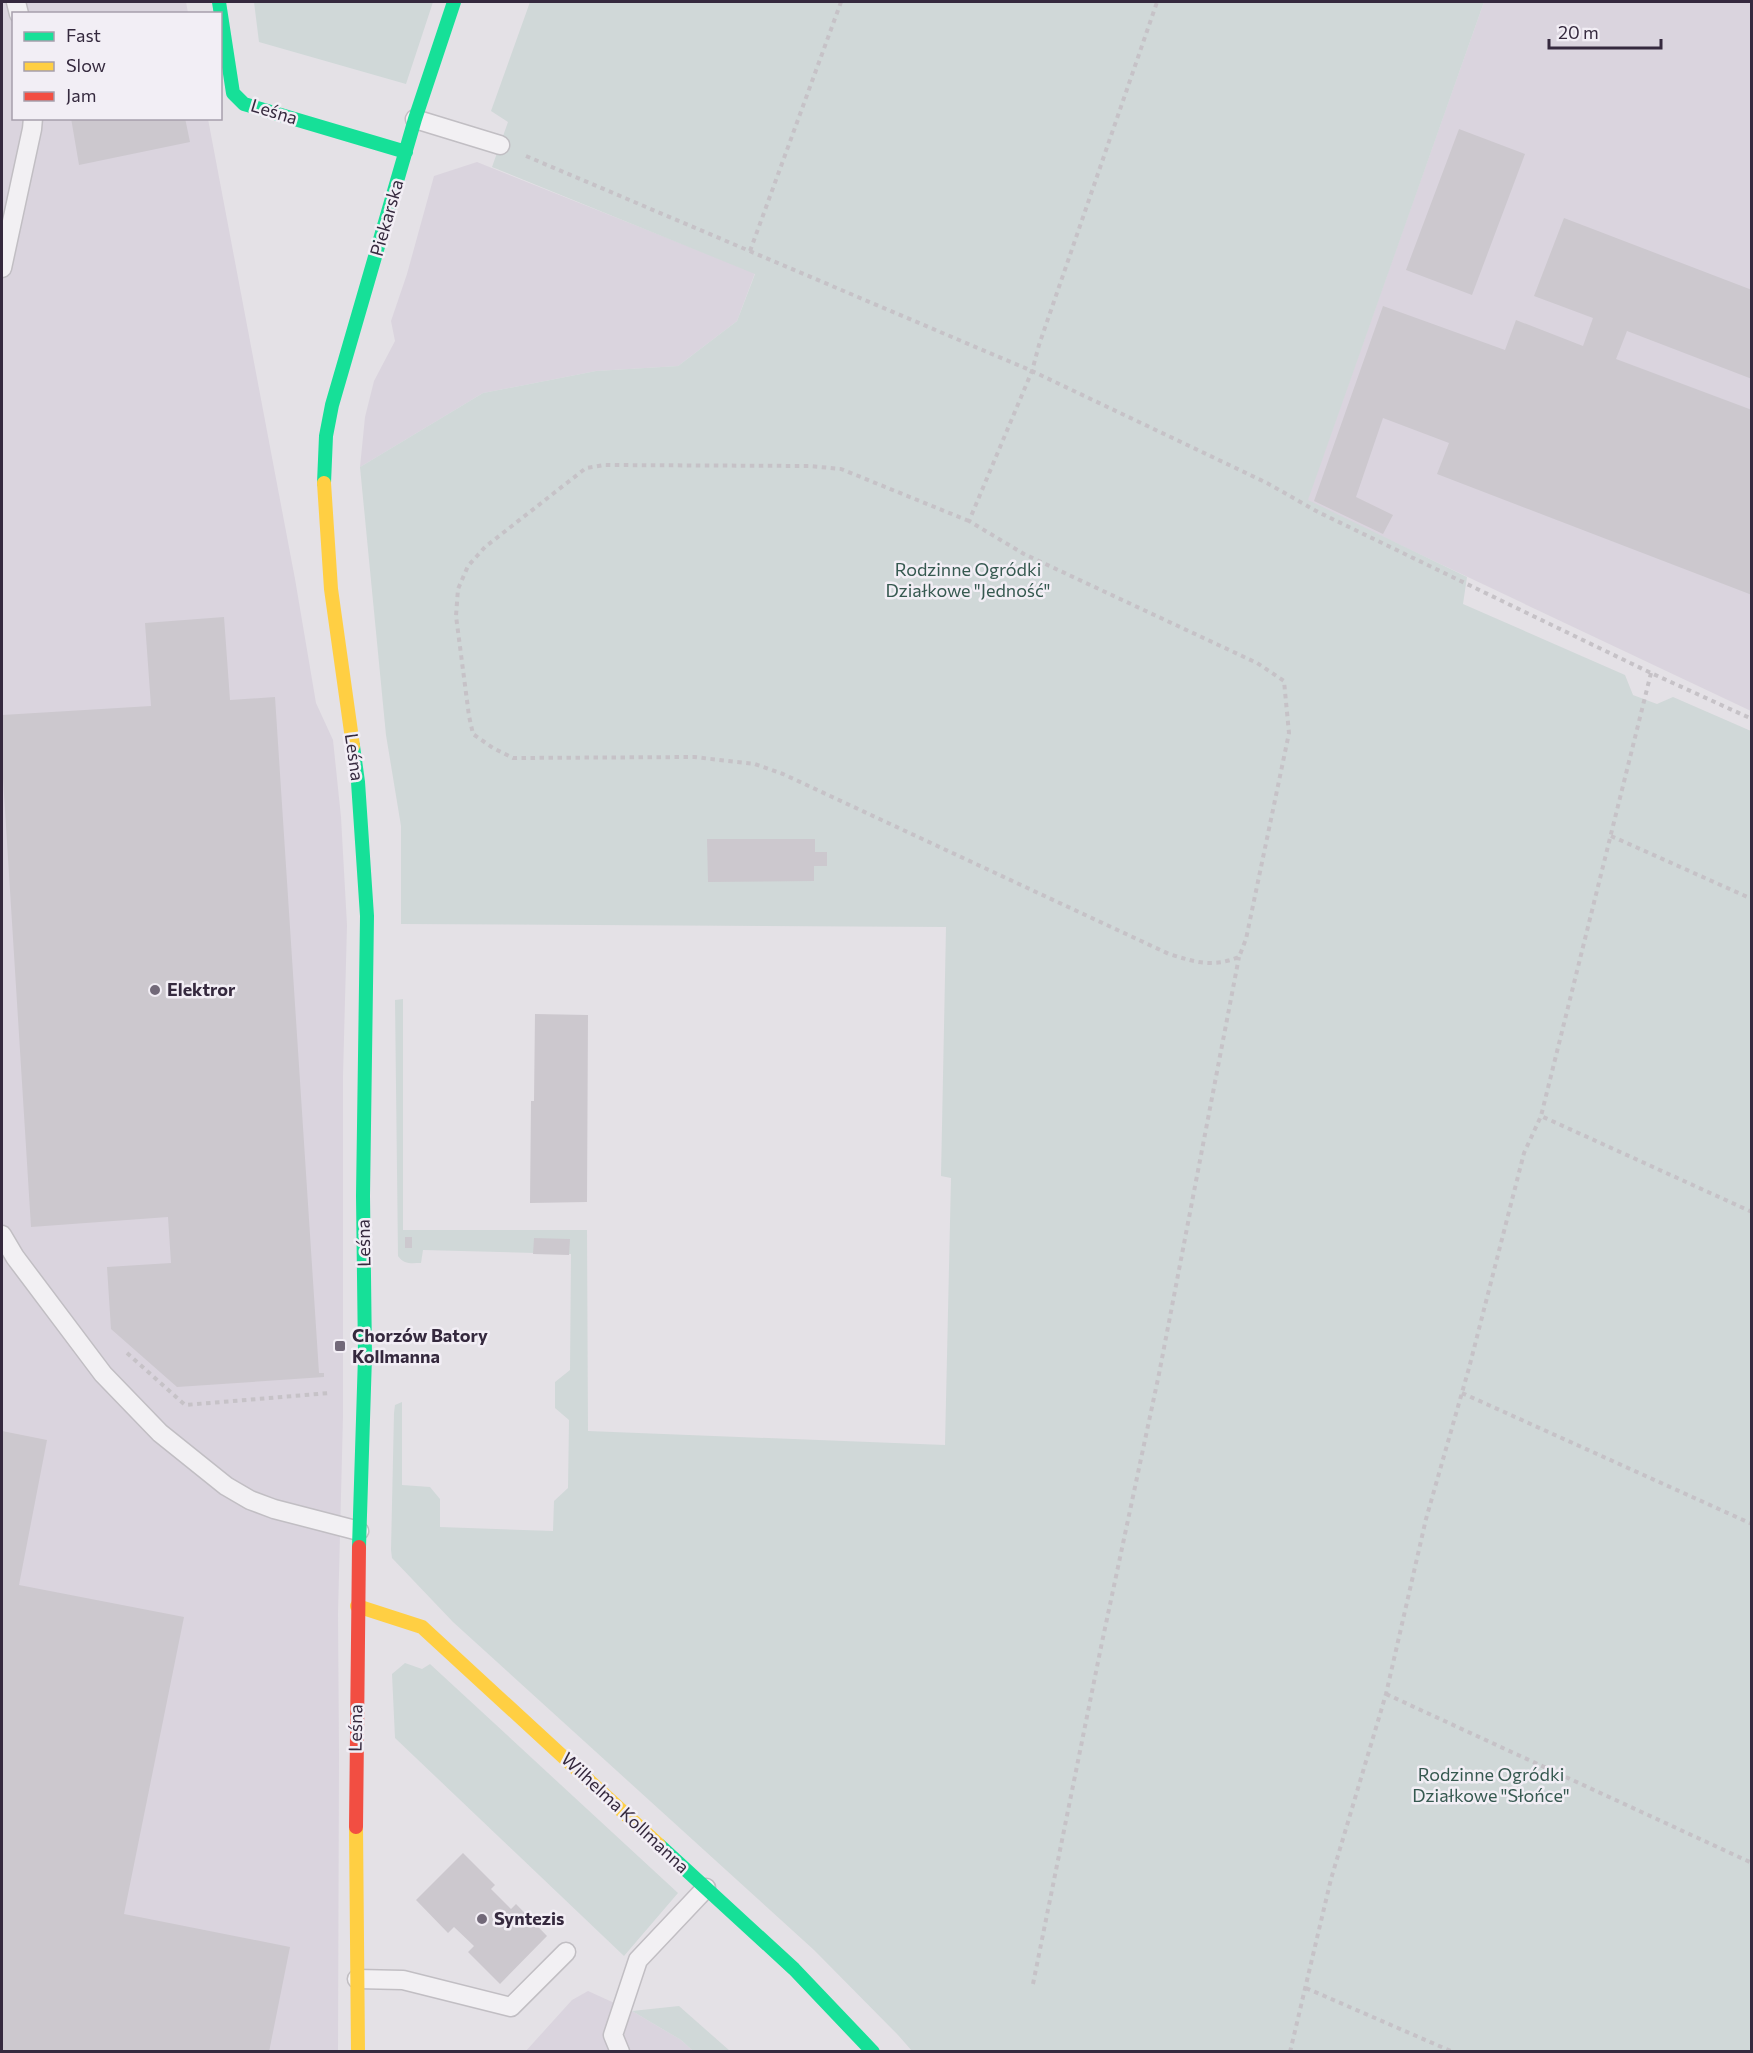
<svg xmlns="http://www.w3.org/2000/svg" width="1753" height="2053" viewBox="0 0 1753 2053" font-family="Commissioner,sans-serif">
<rect width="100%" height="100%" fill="#e4e1e6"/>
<path fill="#dad4de" d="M 2,2 L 186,2 L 188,13 L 14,14 L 14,118 L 208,119 L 295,579 L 316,703 L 333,740 L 341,817 L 347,925 L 343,1076 L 343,1416 L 338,1614 L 339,1756 L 338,2051 L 2,2052 Z
M 1484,2 L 1751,2 L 1751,711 L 1307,501 Z
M 477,162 L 755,273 L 737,321 L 678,366 L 596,371 L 483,393 L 360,467 L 365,417 L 374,381 L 395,341 L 391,321 L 407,274 L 434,176 Z
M 588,1991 L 632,2011 L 681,2040 L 693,2051 L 525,2052 L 572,2000 Z"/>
<path fill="#d0d8d8" d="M 254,2 L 433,2 L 406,84 L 259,42 Z
M 530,2 L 1484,2 L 1308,500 L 1467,577 L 1463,604 L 1625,675 L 1633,695 L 1657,704 L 1673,697 L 1751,731 L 1751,2051 L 912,2051 L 898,2035 L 814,1950 L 453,1622 L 392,1558 L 391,1550 L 394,1413 L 395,1405 L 402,1402 L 402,1485 L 430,1487 L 440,1499 L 440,1527 L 553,1531 L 554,1501 L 568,1488 L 569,1420 L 555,1408 L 555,1382 L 570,1370 L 571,1254 L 423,1250 L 421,1263 C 412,1263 404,1265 398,1256 L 395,1000 L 403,999 L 403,1230 L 587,1230 L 588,1431 L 945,1445 L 951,1178 L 941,1176 L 946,927 L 401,924 L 401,826 L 386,735 L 360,467 L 483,393 L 596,371 L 678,366 L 737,321 L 755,274 L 492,167 L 508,122 L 491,111 Z
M 405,1663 L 422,1669 L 430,1664 L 678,1893 L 624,1956 L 395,1738 L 392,1674 Z
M 679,2006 L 730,2051 L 693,2051 L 681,2040 L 632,2011 Z"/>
<path fill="#ccc8ce" d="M 71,118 L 185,118 L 190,142 L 79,165 Z
M 1459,129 L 1525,154 L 1472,295 L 1406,270 Z
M 1564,218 L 1752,290 L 1752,379 L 1627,331 L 1616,359 L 1752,410 L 1752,595 L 1437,474 L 1449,443 L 1383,418 L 1356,497 L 1393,515 L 1383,534 L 1314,501 L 1383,306 L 1505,350 L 1516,320 L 1583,346 L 1593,318 L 1534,296 Z
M 224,617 L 230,700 L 275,697 L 319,1373 L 324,1373 L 324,1377 L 177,1387 L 111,1329 L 107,1267 L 171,1263 L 168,1217 L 31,1227 L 2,762 L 2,715 L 151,706 L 145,623 Z
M 707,839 L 815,839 L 815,852 L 827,852 L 827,866 L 814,866 L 814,881 L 708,882 Z
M 535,1014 L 588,1015 L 587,1202 L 530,1203 L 531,1101 L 534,1101 Z
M 405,1237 L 412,1237 L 412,1248 L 405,1248 Z
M 534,1238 L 570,1239 L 569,1255 L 533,1254 Z
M 2,1431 L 47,1440 L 19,1585 L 184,1617 L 124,1914 L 290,1947 L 269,2052 L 2,2052 Z
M 463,1853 L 495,1885 L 491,1889 L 511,1909 L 516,1904 L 547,1936 L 500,1984 L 468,1952 L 474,1946 L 454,1927 L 448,1933 L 416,1900 Z"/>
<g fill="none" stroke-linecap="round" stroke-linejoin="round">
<defs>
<path id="lane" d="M 16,2 L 19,14
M 415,119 L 500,145
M 2,268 L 32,129 L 33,118
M 2,1235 L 15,1257 L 103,1374 L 160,1433 L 226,1486 L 250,1500 L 274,1509 L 359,1531
M 357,1979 L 403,1980 L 511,2007 L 566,1952
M 620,2052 L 613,2035 L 638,1960 L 706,1888"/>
</defs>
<use href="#lane" stroke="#c1bec3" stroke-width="21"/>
<path stroke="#c6c2c7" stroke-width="4" stroke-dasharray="4.5 4.5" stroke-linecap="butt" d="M 526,156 L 1032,371 L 1267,483 L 1318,512 L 1651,673 L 1752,719
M 750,251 L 841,2
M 969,521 L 841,469 L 809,466 L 605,465 L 586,468 L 485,547 L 468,566 L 458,589 L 456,616 L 469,716 L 473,734 L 493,748 L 513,758 L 694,757 L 755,764 L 783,774 L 1169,954 C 1195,962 1212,968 1239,957 L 1246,939 L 1289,733 L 1284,681 L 1257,663 L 1024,554 L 969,521 L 1032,371 L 1039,345 L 1157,2
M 1651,673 L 1541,1116 L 1752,1212
M 1611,836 L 1752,899
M 127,1353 L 185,1405 L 330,1393
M 1462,1393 L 1752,1524
M 1386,1694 L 1752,1863
M 1033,1984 L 1101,1647 L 1159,1374 L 1239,957
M 1306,1988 L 1453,2052
M 1290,2052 L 1331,1879 L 1386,1694 L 1426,1519 L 1469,1368 L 1524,1153 L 1541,1116"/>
<use href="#lane" stroke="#f2f0f3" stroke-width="18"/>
<path stroke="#16e098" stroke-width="14" d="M 219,2 L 233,93 L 244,104 L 406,152
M 324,483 L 326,436 L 332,405 L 415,119 L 454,2
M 353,746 L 358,782 L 367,916 L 363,1196 L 365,1356 L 359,1547
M 659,1845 L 794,1969 L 873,2052"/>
<path stroke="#ffcf43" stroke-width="14" d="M 324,483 L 331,589 L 353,746
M 357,1606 L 422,1627 L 659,1845
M 356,1827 L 358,2052"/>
<path stroke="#f24e42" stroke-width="14" d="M 356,1827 L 359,1547"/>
</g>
<g fill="#726979" stroke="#f2eef5" stroke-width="2">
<circle cx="155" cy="990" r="6"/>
<rect x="334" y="1340" width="12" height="12" rx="3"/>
<circle cx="482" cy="1919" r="6"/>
</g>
<g text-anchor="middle" stroke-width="5" stroke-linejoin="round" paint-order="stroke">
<g font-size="18" fill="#35293e" stroke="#f2eef5">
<text transform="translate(274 112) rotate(17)" y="6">Leśna</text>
<text transform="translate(387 218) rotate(-74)" y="6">Piekarska</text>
<text transform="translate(354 757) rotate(82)" y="6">Leśna</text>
<text transform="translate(364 1243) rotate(-91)" y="6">Leśna</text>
<text transform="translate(356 1728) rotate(-89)" y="6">Leśna</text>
<text transform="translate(625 1813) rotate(43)" y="6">Wilhelma Kollmanna</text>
</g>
<g font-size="18" fill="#365950" stroke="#f2eef5">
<text x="968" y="576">Rodzinne Ogródki<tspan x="968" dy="21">Działkowe "Jedność"</tspan></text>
<text x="1491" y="1781">Rodzinne Ogródki<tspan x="1491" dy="21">Działkowe "Słońce"</tspan></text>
</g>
<g font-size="18" font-weight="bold" fill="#35293e" stroke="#f2eef5" text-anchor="start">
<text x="167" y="996">Elektror</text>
<text x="352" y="1342">Chorzów Batory<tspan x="352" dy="21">Kollmanna</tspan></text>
<text x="494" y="1925">Syntezis</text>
</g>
</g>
<rect width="1753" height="2053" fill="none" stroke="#35293e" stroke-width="6"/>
<rect x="12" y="12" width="210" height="108" fill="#f2eef5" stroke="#a69fac" stroke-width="1.5"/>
<rect x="24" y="32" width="30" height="9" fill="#16e098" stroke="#a69fac" stroke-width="1.5"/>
<text x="66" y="42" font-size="18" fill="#35293e">Fast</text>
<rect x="24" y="62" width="30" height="9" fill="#ffcf43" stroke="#a69fac" stroke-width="1.5"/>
<text x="66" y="72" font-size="18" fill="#35293e">Slow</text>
<rect x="24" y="92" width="30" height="9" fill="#f24e42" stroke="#a69fac" stroke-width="1.5"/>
<text x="66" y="102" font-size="18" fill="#35293e">Jam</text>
<path d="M1549 39v9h112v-9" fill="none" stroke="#35293e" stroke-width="3"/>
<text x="1558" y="39" font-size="18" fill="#35293e" stroke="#f2eef5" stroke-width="4.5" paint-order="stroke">20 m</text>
</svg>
